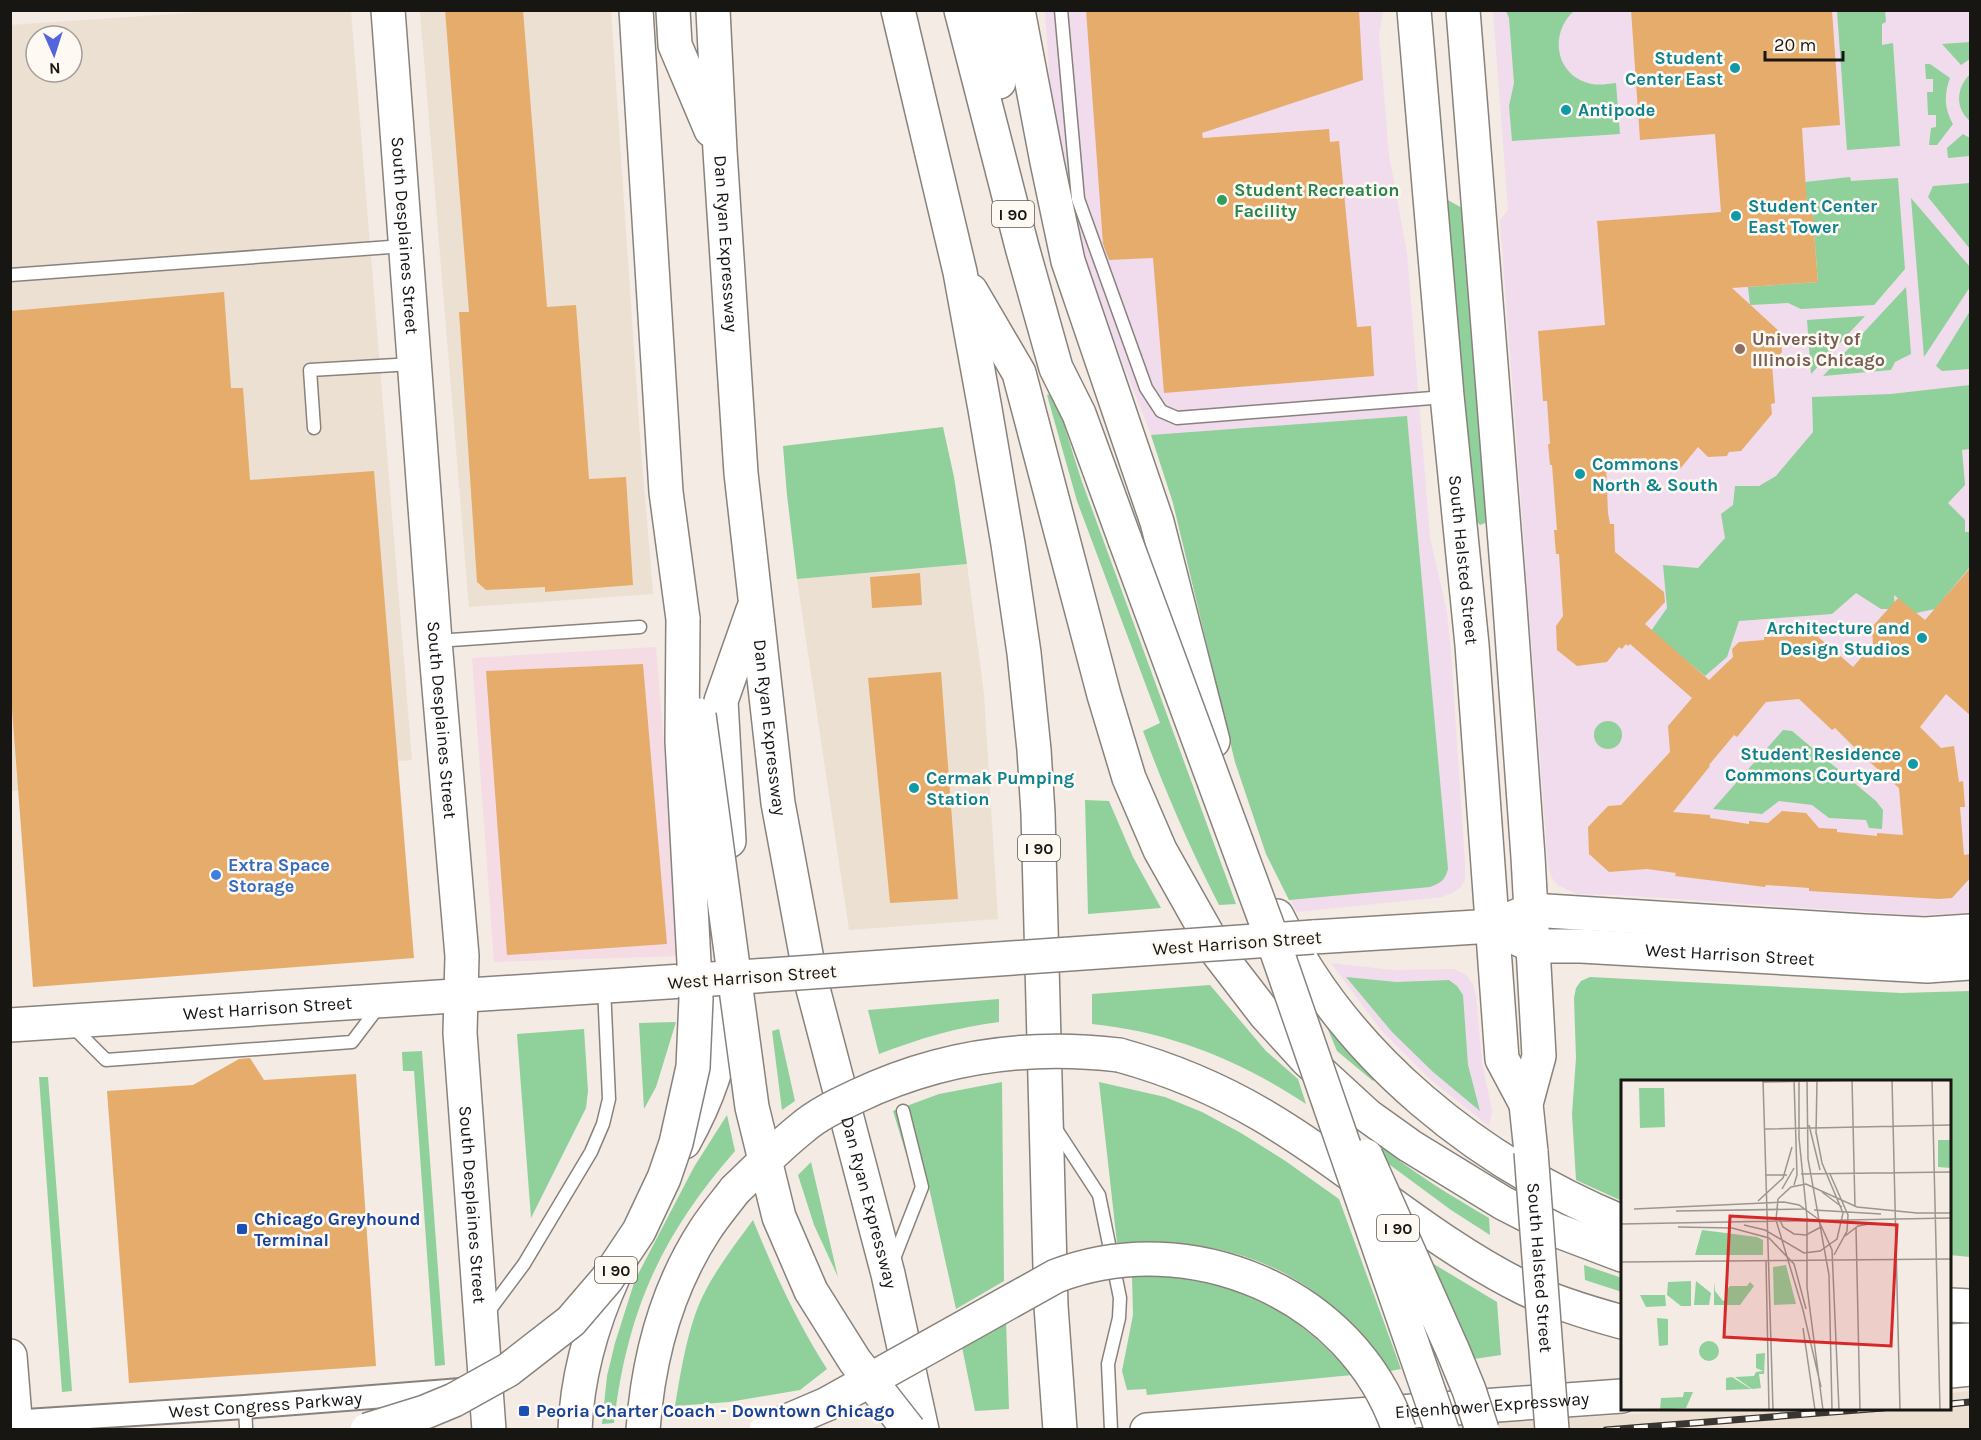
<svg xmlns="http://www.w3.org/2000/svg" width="1981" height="1440" viewBox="0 0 1981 1440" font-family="Karla,sans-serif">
<rect width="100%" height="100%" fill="#f3ebe4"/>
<path fill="#f5dbe3" d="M 656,647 L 681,956 L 494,962 L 472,658 Z"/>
<path fill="#ece0d2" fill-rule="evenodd" d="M 217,11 L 351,11 L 412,760 L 11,791 L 10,25 ZM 36,36 L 72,36 L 72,72 L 36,72 Z
M 420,11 L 611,11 L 640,437 L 653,594 L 469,607 Z
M 967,564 L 984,694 L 998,919 L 849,930 L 797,579 Z
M 1970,1391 L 1970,1429 L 1391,1430 L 1709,1409 L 1950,1408 L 1950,1393 Z"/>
<path fill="#f0dcec" d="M 1045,11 L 1383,11 L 1379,35 L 1389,155 L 1407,253 L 1430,538 L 1447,612 L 1451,653 L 1465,863 L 1465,880 L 1461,887 L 1452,893 L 1442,897 L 1297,912 L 1266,854 L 1235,762 L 1173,503 L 1151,435 L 1089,276 L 1055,153 Z
M 1493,11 L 1970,11 L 1970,913 L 1912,915 L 1617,895 L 1577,894 L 1557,885 L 1552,878 L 1548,865 L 1500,220 L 1508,210 Z
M 1331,963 L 1392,970 L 1454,969 L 1466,975 L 1473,984 L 1476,996 L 1482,1063 L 1492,1111 L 1489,1126 L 1431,1080 L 1381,1030 Z"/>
<path fill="#90d09a" d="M 1506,11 L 1574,11 C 1550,32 1554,73 1588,83 C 1597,86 1607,84 1616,83 L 1620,134 L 1512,141 L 1509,106 L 1514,83 L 1509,18 Z
M 1837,11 L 1885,11 L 1886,22 L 1882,24 L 1882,45 L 1893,43 L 1900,146 L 1847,150 Z
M 1970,42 L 1970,59 L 1961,65 L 1942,44 Z
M 1925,64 L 1930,64 L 1950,78 C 1944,94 1944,108 1953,124 L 1937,145 L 1929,145 L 1931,128 L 1936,127 L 1936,115 L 1928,115 L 1927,92 L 1933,92 L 1933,79 L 1926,79 Z
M 1970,74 L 1970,121 C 1954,108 1957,87 1970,74 Z
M 1963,134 L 1970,138 L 1970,156 L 1948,158 L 1947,148 Z
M 1850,177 L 1851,181 L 1898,178 L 1905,269 L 1874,305 L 1801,309 L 1788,303 L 1750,305 L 1748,287 L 1818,282 L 1812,206 L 1807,206 L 1805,182 Z
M 1970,183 L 1970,249 L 1928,197 L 1933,186 Z
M 1911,198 L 1970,267 L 1970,287 L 1924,357 Z
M 1446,199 L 1464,209 L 1487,519 L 1485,523 L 1480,525 L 1476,521 L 1455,357 Z
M 1906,287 L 1911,354 L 1895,362 L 1891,370 L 1823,376 Z
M 1970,311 L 1970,369 L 1942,371 L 1936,366 Z
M 1865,316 L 1811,374 L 1807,320 Z
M 1970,385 L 1970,449 L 1962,450 L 1965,485 L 1948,503 L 1965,520 L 1965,532 L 1970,532 L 1970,567 L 1935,609 L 1916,613 L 1894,595 L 1895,609 L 1881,609 L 1856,593 L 1832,614 L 1739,621 L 1727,657 L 1705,676 L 1651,631 L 1667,608 L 1663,565 L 1698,568 L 1725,538 L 1721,514 L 1733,505 L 1735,486 L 1759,486 L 1776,476 L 1813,432 L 1812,397 L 1891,394 Z
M 1054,393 L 1081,479 L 1236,904 L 1219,905 C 1190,848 1165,791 1143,731 L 1160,723 L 1077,501 L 1047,395 Z
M 1407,416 L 1448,869 C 1445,880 1441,883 1430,887 L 1289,900 L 1266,854 L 1235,762 L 1173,503 L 1151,435 Z
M 943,427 L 954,477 L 967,564 L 797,579 L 787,495 L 783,446 Z
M1594 735a14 14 0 1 1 28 0a14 14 0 1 1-28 0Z
M 1783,730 L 1792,731 L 1876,801 L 1883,810 L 1882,829 L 1869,828 L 1866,820 L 1829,818 L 1812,805 L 1779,801 L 1762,814 L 1713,809 Z
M 1085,800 L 1109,801 L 1133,857 L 1161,908 L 1088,914 Z
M 1346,977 L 1396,982 L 1449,980 L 1457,986 L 1463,995 L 1468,1065 L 1480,1111 L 1433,1072 L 1392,1032 Z
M 1590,977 L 1901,993 L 1970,991 L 1970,1257 L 1950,1255 L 1950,1082 L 1622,1082 L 1622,1201 L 1576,1180 L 1572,1114 L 1576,1058 L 1574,998 L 1576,988 L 1581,981 Z
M 1210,985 L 1266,1051 L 1298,1079 L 1306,1104 C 1241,1061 1171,1032 1092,1024 L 1092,994 Z
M 999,999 L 999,1022 C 958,1027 918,1039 879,1054 L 868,1010 Z
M 1324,1020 L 1375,1079 L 1373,1081 L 1337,1051 Z
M 676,1022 L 656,1087 L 644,1109 L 639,1023 Z
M 584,1029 L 588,1091 L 586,1108 L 531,1218 L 517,1034 Z
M 779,1029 L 795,1101 L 782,1110 L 772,1031 Z
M 422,1051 L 445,1365 L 435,1366 L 414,1071 L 403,1071 L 402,1052 Z
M 39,1077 L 48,1077 L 72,1391 L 62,1392 Z
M 1002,1082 L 1004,1281 L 956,1309 L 928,1183 L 925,1184 L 921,1154 L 907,1157 L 893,1111 L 939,1094 Z
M 1099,1082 L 1165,1097 L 1202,1112 L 1241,1133 L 1284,1160 L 1339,1199 L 1401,1369 L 1390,1371 C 1321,1273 1236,1235 1117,1243 Z
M 727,1115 L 735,1151 C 661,1236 627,1311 614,1423 L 602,1424 L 607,1376 L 615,1343 L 635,1280 L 694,1167 Z
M 1378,1144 C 1413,1173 1450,1195 1489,1218 L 1490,1235 L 1451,1210 L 1386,1162 Z
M 811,1162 L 838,1277 L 814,1225 L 798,1175 Z
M 753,1220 C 774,1272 797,1322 827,1369 L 800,1390 L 729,1402 L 675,1406 C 680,1376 685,1344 695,1315 C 707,1280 732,1249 753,1220 Z
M 1432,1263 L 1497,1302 L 1501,1355 L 1474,1359 Z
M 1584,1265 L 1622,1278 L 1622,1292 L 1585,1280 Z
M 1132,1275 C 1156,1276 1179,1276 1202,1280 C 1263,1292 1313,1330 1352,1375 L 1147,1395 L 1146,1389 L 1127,1390 L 1122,1371 L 1133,1315 Z
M 1006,1320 L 1009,1409 L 975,1411 L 962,1347 Z"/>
<path fill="#e6ac6b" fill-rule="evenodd" d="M 445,10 L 523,10 L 547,307 L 576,305 L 589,479 L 626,477 L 633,585 L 545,592 L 545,587 L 486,590 L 477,582 L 459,312 L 469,312 Z
M 1086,10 L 1359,10 L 1363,80 L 1202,133 L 1203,138 L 1329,129 L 1330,142 L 1339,141 L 1357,327 L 1371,326 L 1374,376 L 1164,393 L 1153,258 L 1109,260 L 1103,244 Z
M 1631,10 L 1832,10 L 1840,125 L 1802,128 L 1807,206 L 1812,206 L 1818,282 L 1732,288 L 1780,332 L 1782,352 L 1772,364 L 1775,403 L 1771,404 L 1772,414 L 1741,451 L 1729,452 L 1727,456 L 1708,457 L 1698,447 L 1680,469 L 1659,471 L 1646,458 L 1608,461 L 1609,466 L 1606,466 L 1608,513 L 1610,524 L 1614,524 L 1615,552 L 1664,592 L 1665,602 L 1645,624 L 1709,680 L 1733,657 L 1732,649 L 1739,642 L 1764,640 L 1764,637 L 1817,636 L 1853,667 L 1873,644 L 1872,627 L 1898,598 L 1925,620 L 1971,567 L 1971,716 L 1946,694 L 1920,727 L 1941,748 L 1954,746 L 1959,782 L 1963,781 L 1965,807 L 1960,807 L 1964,855 L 1971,854 L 1971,877 L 1952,898 L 1939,899 L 1809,891 L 1809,888 L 1766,885 L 1765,887 L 1675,876 L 1676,873 L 1647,869 L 1609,872 L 1589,854 L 1588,827 L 1608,806 L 1621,805 L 1670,752 L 1668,726 L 1692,698 L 1630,644 L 1628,646 L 1626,644 L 1622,649 L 1619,647 L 1607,662 L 1577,666 L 1557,650 L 1556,626 L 1563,616 L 1559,554 L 1556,554 L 1554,530 L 1557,530 L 1552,465 L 1550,465 L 1548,444 L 1550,444 L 1547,401 L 1543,401 L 1538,331 L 1605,325 L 1597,221 L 1721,212 L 1715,134 L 1640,140 ZM 1799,699 L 1832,730 L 1835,728 L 1863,756 L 1899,788 L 1903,835 L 1877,833 L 1877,836 L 1837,832 L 1837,829 L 1819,828 L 1806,813 L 1782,811 L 1768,823 L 1749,821 L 1749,824 L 1710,818 L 1710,815 L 1673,812 L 1710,766 L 1709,765 L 1734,735 L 1737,737 L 1766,702 Z
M 224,292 L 231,388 L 243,388 L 250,480 L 374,471 L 414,958 L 33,987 L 10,682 L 10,311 Z
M 920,573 L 922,605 L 872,608 L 870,577 Z
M 643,664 L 667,944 L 507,955 L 486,671 Z
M 941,672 L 958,899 L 890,903 L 868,678 Z
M 250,1058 L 264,1080 L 356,1074 L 376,1366 L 129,1383 L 107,1091 L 193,1085 L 239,1059 Z"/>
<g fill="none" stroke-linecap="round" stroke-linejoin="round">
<defs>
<path id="lane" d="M 1061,10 L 1078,199 L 1146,388 L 1161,411 L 1177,418 L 1445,397
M 10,275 L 404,246
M 314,428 L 310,370 L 413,364
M 436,641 L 640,627
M 73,1027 L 106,1060 L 352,1042 L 380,1005
M 1054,1126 L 1099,1195 L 1120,1298 L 1119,1318 L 1108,1364 L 1111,1430
M 893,1261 L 922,1187 L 903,1111
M 486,1315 L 524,1264 L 591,1152 L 603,1124 L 609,1099 L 604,987
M 245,1407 L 246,1427"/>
<g id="street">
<path id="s1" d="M 10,1422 L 245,1407 L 461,1390"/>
</g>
<g id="secondary">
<path id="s2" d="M 388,10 L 435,641 L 462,956 L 460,1033 L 489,1430"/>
<path id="s3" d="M 1414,10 L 1447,396 L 1472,645 L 1502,1059 L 1526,1104"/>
<path d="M 1463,10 L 1509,593 L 1528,857 L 1539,1056 L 1526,1104 L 1531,1152"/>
<path d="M 1313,937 L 1493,926 L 1531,910 L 1864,931 L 1925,934 L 1970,931"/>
<path id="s4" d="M 1514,937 L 1533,946 L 1581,946 L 1927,966 L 1970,963"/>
<path id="s5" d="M 10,1025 L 683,981"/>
<path d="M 10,1356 L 16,1430"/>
</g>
<g id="highway">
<path d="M 636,10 L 666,492 L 683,619"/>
<path d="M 673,10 L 675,45 L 711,130"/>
<path id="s6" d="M 713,10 L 720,151 L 741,473 L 778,803 L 811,981 L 888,1274 L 922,1430"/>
<path d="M 898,10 L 960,272 L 985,409 L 1008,544 L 1024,653 L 1034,750 L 1038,813 L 1051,1306 L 1060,1430"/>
<path d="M 961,10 L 1022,247 L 1056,368 L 1079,414 L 1125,540"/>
<path d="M 987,10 L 999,82"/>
<path d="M 1018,10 L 1047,162 L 1068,261 L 1157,522 L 1213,741"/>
<path d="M 971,291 L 1019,373 L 1104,695 L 1129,778 L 1160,850 L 1218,953 L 1265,1014 L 1307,1060 L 1368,1116 L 1410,1146 L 1503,1203 L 1556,1230 L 1622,1255"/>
<path d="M 729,841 L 721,701 L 753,610"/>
<path d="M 1277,916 C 1346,1058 1479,1163 1622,1222"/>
<path d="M 1119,1055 C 1170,1069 1216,1088 1262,1115 C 1352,1168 1429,1241 1524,1288 C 1555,1303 1589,1313 1622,1322"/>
<path d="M 684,1142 C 704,1106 721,1063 725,1022 C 726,1008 726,993 726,979"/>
<path d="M 1950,1305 L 1970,1306"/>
<path d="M 1950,1341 L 1970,1340"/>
<path d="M 1950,1371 L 1970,1369"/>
<path d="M 575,1430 C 577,1376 592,1324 614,1275"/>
<path d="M 643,1430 C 648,1360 666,1290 705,1230 C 714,1216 725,1203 735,1190"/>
<path id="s7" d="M 1147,1430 L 1622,1396"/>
</g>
</defs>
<use href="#lane" stroke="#89827c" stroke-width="15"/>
<use href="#street" stroke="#89827c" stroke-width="26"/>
<use href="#secondary" stroke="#89827c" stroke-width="36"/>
<use href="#highway" stroke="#89827c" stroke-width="36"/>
<use href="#lane" stroke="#fff" stroke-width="12"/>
<use href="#street" stroke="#fff" stroke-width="22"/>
<use href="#secondary" stroke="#fff" stroke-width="33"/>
<use href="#highway" stroke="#fff" stroke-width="33"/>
<defs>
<path id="rail" d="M 1950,1404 L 1970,1402
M 1606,1430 L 1883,1408"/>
</defs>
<use href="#rail" stroke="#393632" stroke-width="7"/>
<use href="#rail" stroke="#fff9f3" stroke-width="4.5" stroke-dasharray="14" stroke-linecap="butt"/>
<defs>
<g id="secondary-bridge">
<path d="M 683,981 L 1313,937"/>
<path id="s8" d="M 1531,1152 L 1552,1430"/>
</g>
<path id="highway-bridge" d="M 1125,540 L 1277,952 L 1442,1430
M 699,715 L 752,1107 L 779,1217 L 811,1291 L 855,1361 L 909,1430
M 1366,1156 L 1453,1351 L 1469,1390 L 1482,1430
M 735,1190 C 757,1169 778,1147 802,1128 C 818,1114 838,1105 857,1096 C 941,1056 1027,1044 1119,1055
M 367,1430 L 425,1412 L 454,1400 L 508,1370 L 571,1321 L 607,1279 L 639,1231 L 664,1178 L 676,1143 L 693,1067 L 696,999 L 682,741 L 683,619
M 766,1430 L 827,1404 L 1056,1276 C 1189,1225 1352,1292 1399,1430"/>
</defs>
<use href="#secondary-bridge" stroke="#89827c" stroke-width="36" stroke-linecap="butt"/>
<use href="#highway-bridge" stroke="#89827c" stroke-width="36" stroke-linecap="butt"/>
<use href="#secondary-bridge" stroke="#fff" stroke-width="33"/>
<use href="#highway-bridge" stroke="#fff" stroke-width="33"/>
</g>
<g fill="#0f9aa8" stroke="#fff9f3" stroke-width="2">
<circle cx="1735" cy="68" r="6"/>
<circle cx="1566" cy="110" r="6"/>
<circle cx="1736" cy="216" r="6"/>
<circle cx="1580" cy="474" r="6"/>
<circle cx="1922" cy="638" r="6"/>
<circle cx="1913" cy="764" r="6"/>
<circle cx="914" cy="788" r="6"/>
</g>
<circle fill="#2e9e5b" stroke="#fff9f3" stroke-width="2" cx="1222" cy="200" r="6"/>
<circle fill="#8d6e63" stroke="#fff9f3" stroke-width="2" cx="1740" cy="349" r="6"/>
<circle fill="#3f7fe0" stroke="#fff9f3" stroke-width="2" cx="216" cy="875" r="6"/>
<g fill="#1a4fb4" stroke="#fff9f3" stroke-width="2">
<rect x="236" y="1223" width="12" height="12" rx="3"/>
<rect x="518" y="1405" width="12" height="12" rx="3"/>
</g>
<g text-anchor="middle" stroke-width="5" stroke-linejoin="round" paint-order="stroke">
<g fill="#fff9f3" stroke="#5d5a56" stroke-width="1.5">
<rect x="992" y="201" width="42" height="26" rx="4.5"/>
<rect x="1018" y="835" width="42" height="26" rx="4.5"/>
<rect x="1377" y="1215" width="42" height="26" rx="4.5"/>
<rect x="595" y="1257" width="42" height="26" rx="4.5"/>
</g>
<g font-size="16" font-weight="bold" fill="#181613">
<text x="1013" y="220">I 90</text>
<text x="1039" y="854">I 90</text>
<text x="1398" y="1234">I 90</text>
<text x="616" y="1276">I 90</text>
</g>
<g font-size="18" font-weight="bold" fill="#0d838f" stroke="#fff9f3" text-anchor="start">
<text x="1723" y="64" text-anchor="end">Student<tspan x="1723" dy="21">Center East</tspan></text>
<text x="1578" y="116">Antipode</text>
<text x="1748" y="212">Student Center<tspan x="1748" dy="21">East Tower</tspan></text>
<text x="1592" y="470">Commons<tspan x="1592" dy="21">North &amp; South</tspan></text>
<text x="1910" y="634" text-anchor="end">Architecture and<tspan x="1910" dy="21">Design Studios</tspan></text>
<text x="1901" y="760" text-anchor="end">Student Residence<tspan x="1901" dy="21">Commons Courtyard</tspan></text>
<text x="926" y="784">Cermak Pumping<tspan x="926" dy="21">Station</tspan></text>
</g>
<g font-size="18" font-weight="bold" fill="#27864d" stroke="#fff9f3" text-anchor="start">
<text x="1234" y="196">Student Recreation<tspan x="1234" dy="21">Facility</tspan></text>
</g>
<g font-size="18" fill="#181613" stroke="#fff9f3">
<text dy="6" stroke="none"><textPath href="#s2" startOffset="226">South Desplaines Street</textPath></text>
<text dy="6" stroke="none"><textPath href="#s6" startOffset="234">Dan Ryan Expressway</textPath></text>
<text dy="6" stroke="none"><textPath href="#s3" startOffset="552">South Halsted Street</textPath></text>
<text dy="6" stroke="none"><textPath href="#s2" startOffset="712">South Desplaines Street</textPath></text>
<text dy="6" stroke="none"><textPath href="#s6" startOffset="720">Dan Ryan Expressway</textPath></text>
<text transform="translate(1237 943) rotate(-4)" y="6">West Harrison Street</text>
<text dy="6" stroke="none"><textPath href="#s4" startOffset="218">West Harrison Street</textPath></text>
<text transform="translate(752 977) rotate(-4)" y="6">West Harrison Street</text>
<text dy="6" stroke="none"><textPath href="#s5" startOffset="258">West Harrison Street</textPath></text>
<text dy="6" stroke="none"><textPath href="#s6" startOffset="1206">Dan Ryan Expressway</textPath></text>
<text dy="6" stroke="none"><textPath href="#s2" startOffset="1198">South Desplaines Street</textPath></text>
<text dy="6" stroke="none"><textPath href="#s8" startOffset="116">South Halsted Street</textPath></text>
<text dy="6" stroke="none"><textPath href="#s1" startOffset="256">West Congress Parkway</textPath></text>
<text dy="6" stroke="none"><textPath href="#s7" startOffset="346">Eisenhower Expressway</textPath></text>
</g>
<g font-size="18" font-weight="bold" fill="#785e54" stroke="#fff9f3" text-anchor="start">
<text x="1752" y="345">University of<tspan x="1752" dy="21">Illinois Chicago</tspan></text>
</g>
<g font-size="18" font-weight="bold" fill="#366cbe" stroke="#fff9f3" text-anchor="start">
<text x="228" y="871">Extra Space<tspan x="228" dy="21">Storage</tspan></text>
</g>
<g font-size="18" font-weight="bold" fill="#164399" stroke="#fff9f3" text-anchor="start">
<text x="254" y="1225">Chicago Greyhound<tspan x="254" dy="21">Terminal</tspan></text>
<text x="536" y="1417">Peoria Charter Coach - Downtown Chicago</text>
</g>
</g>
<g transform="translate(1621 1080)">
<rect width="330" height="330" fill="#f3ebe4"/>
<path d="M 18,8 L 43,8 L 44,47 L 19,48 ZM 317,60 L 330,60 L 330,88 L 317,87 ZM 81,150 L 136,157 L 142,160 L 142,175 L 74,175 ZM 165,185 L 175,224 L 153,225 L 152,187 ZM 70,201 L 70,226 L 60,226 L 46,215 L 47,202 ZM 75,201 L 90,213 L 88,225 L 73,225 ZM 93,202 L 94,211 L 102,221 L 106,219 L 104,211 L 109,206 L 126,206 L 129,202 L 133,206 L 119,225 L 93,225 ZM 19,215 L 44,215 L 45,226 L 25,227 ZM 36,238 L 47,239 L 47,265 L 38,266 ZM78 271a10 10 0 1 1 20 0a10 10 0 1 1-20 0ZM 144,273 L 143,294 L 138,294 L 140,308 L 131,309 L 114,297 L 133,296 L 135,292 L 142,291 L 135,288 L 135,274 ZM 111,297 L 130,309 L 105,310 L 105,298 ZM 63,312 L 72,312 L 65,328 L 39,330 L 40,318 L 62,317 Z" fill="#90d09a"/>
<path fill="none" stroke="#9b9690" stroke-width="1.5" d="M 142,0 L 152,330M 178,0 L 178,58 L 186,137 L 186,207 L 202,330M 186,0 L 187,79 L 208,195 L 211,330M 231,0 L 234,127M 271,0 L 279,330M 311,0 L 319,330M 142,2 L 237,0M 188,45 L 199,90M 143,49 L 330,45M 195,54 L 196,0M 180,94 L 330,92M 209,94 L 227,135 L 226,151 L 213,175M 144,95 L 166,95M 173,105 L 176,95 L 173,0M 161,109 L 173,88M 201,112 L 221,127M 137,121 L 162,98 L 171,67M 13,129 L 163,122 L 178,125 L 197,139 L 211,170 L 218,330M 193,130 L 260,134M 55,131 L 183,129M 295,133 L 330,133M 158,138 L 162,147 L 173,154 L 185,155 L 200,147M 0,144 L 330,138M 123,145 L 144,150 L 183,173 L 199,171 L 216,159 L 222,133 L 201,83 L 195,52M 57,147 L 111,148 L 148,158 L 173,184 L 185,229M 235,147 L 239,330M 224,156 L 237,146 L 253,143M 145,181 L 148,330M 0,182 L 330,179M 182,248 L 194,330M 200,307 L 182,230 L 155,140 L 157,119 L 170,107 L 185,104 L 236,127 L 296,133"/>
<path fill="#d62828" fill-opacity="0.15" stroke="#d62828" stroke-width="3" d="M 109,136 L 276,145 L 270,266 L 103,257 Z"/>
<rect width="330" height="330" fill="none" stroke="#181613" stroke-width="3"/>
</g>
<rect width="1981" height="1440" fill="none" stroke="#181613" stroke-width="24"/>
<g transform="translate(54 54) rotate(177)"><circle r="28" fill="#fff9f3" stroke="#a39e99" stroke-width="1.5"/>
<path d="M0-4.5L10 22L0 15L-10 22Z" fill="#5465db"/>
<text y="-9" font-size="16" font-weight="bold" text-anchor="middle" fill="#181613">N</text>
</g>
<path d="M1765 51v9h78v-9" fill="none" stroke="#181613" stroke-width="3"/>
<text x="1774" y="51" font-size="18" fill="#181613" stroke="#fff9f3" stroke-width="4.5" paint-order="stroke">20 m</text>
</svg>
